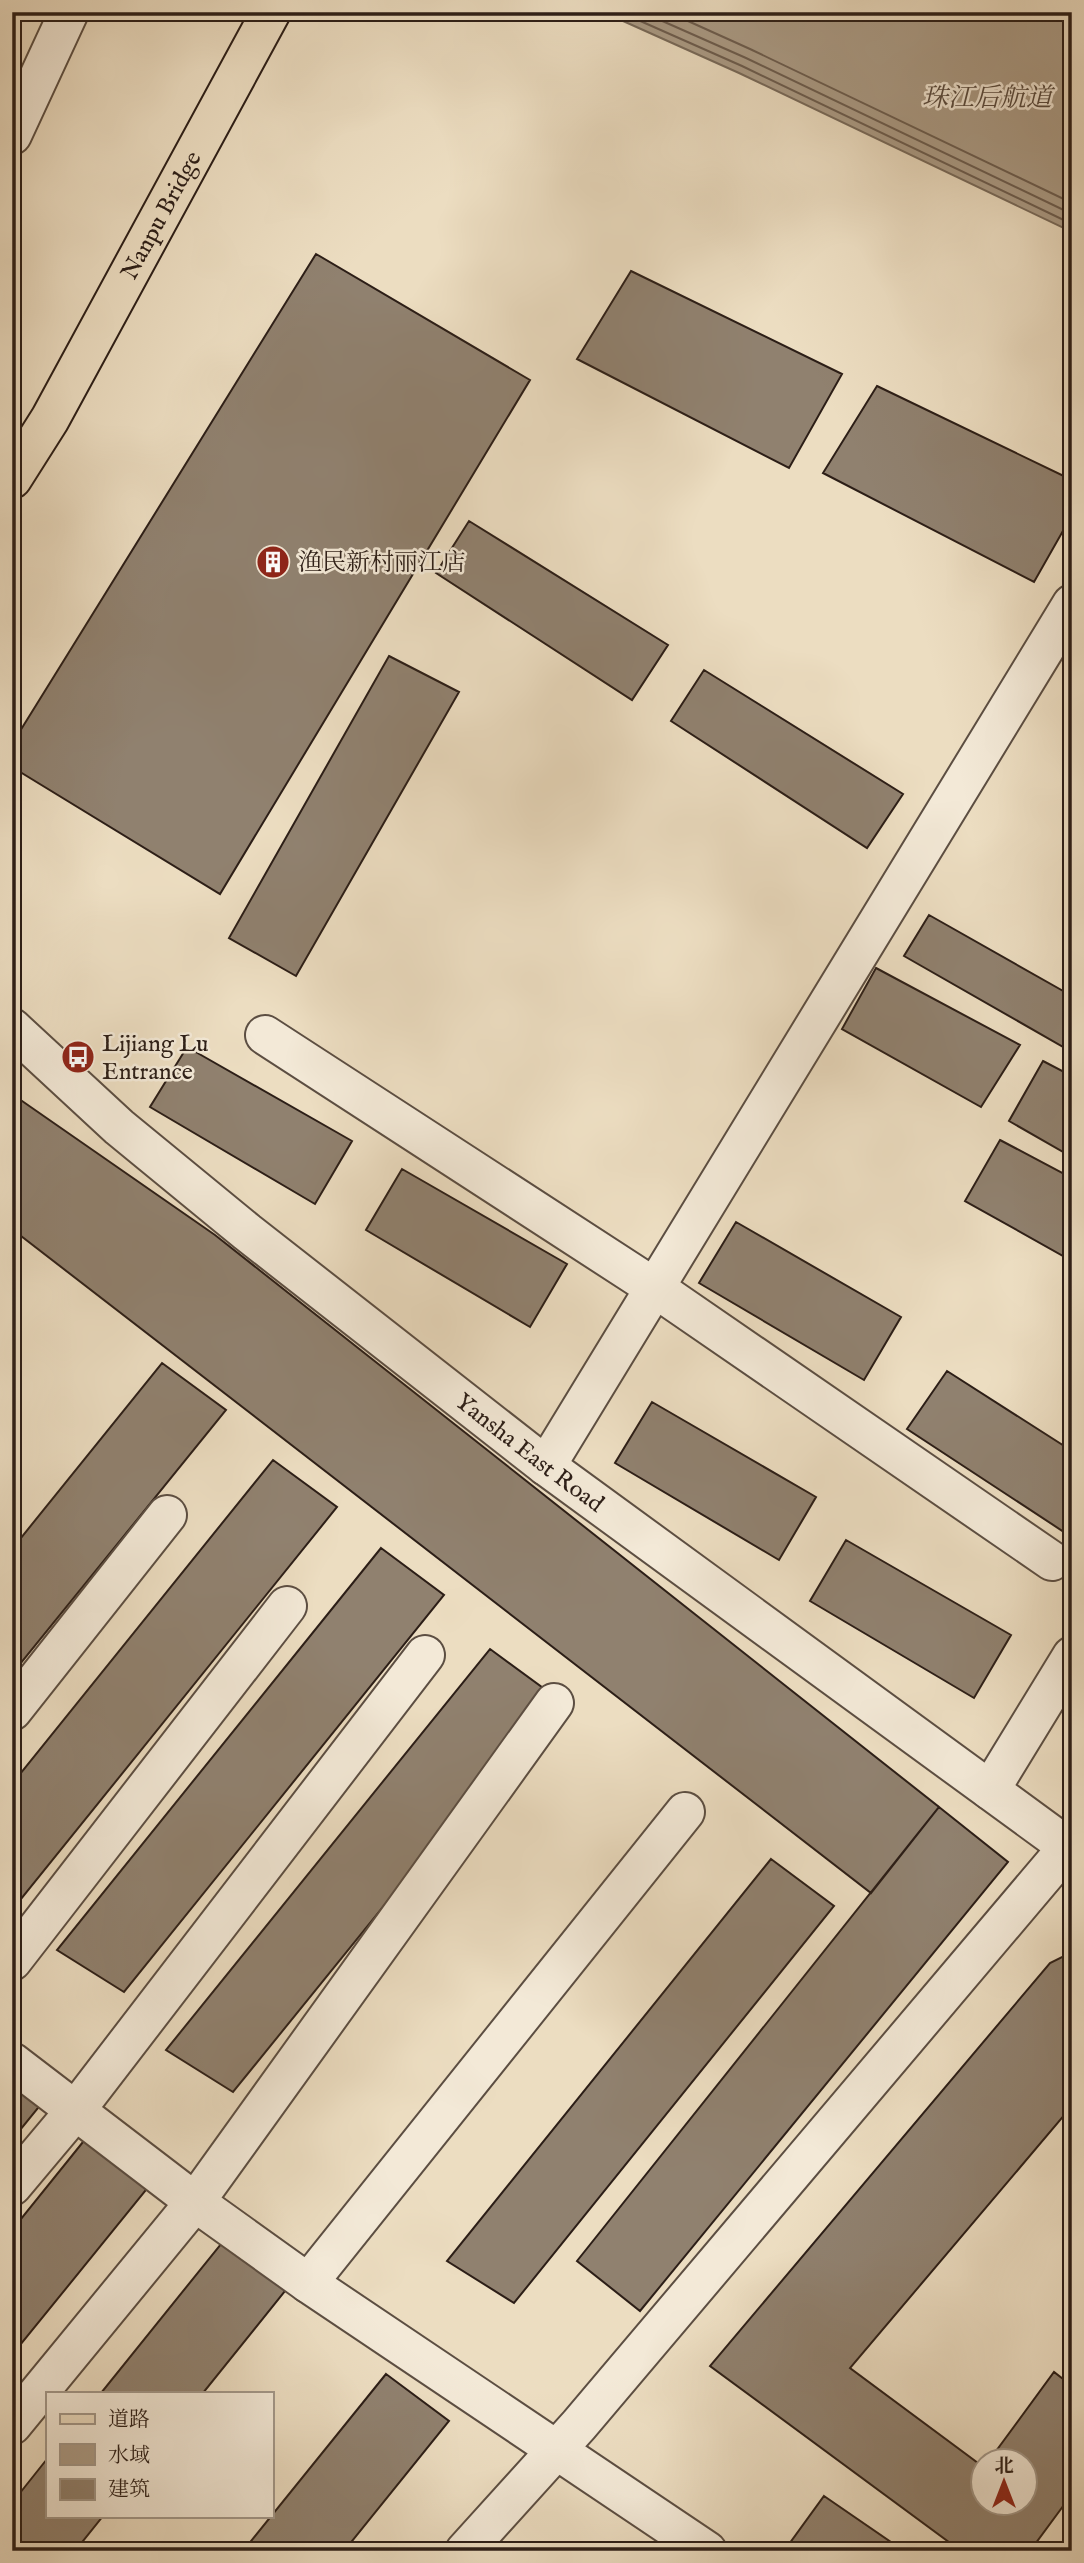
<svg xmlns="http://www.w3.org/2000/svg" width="1084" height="2563" viewBox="0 0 1084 2563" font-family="'IM FELL English','Noto Serif SC',serif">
<rect width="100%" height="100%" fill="#ecddc1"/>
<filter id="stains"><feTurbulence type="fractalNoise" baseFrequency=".00286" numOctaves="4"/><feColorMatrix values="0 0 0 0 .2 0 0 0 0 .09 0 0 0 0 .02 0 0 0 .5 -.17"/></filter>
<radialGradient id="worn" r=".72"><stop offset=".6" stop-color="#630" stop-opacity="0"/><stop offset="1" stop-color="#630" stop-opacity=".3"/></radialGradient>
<path fill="#ab9c87" stroke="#786a5a" stroke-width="2" d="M 603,12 L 1072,12 L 1072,232 L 739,73 Z"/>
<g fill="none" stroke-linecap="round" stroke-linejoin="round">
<path stroke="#6c5d4f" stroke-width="2" d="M 620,12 L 742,66 L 1072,224
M 642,12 L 746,58 L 1072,214
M 668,12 L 750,49 L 1072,203"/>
</g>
<path fill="#90816f" stroke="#2c1e17" stroke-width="2" d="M 316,254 L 530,380 L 220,894 L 12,767 L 12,744 Z
M 631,271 L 842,374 L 789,468 L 577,359 Z
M 877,386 L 1072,480 L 1072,515 L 1034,582 L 823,473 Z
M 469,521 L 668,645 L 632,700 L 436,573 Z
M 389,656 L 459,692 L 296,976 L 229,938 Z
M 704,670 L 903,794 L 867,848 L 671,721 Z
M 929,915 L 1072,996 L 1072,1052 L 904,956 Z
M 876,968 L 1020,1045 L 981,1107 L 842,1029 Z
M 187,1047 L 352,1141 L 315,1204 L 150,1107 Z
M 1043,1061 L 1072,1076 L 1072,1157 L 1009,1121 Z
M 12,1094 L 215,1235 L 939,1807 L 871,1893 L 12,1229 Z
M 1000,1140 L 1072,1178 L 1072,1261 L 965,1201 Z
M 402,1169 L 567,1264 L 530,1327 L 366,1230 Z
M 736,1222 L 901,1317 L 864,1380 L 699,1283 Z
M 162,1363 L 226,1410 L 12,1674 L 12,1549 Z
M 947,1371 L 1072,1451 L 1072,1526 L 1067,1534 L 907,1429 Z
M 652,1402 L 816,1497 L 779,1560 L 615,1463 Z
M 273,1460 L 337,1507 L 17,1904 L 12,1901 L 12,1784 Z
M 846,1540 L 1011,1635 L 974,1698 L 810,1601 Z
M 381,1548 L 444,1595 L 124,1992 L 57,1950 Z
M 490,1649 L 554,1696 L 233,2092 L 166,2050 Z
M 939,1807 L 1008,1862 L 640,2311 L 577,2261 Z
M 771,1859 L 834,1906 L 514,2303 L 447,2261 Z
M 1072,1952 L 1072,2106 L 850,2368 L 982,2466 L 982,2504 L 1024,2504 L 1024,2462 L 988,2462 L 1054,2372 L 1072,2386 L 1072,2494 L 1030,2551 L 961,2551 L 710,2366 L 1050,1963 Z
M 12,2063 L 51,2092 L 12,2140 Z
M 87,2137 L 150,2185 L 12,2355 L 12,2230 Z
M 225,2239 L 289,2286 L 203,2393 L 101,2393 Z
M 386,2374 L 449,2421 L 344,2551 L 243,2551 Z
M 47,2459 L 47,2516 L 103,2516 L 75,2551 L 12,2551 L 12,2503 Z
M 824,2496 L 904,2551 L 784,2551 Z"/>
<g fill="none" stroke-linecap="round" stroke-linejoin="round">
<defs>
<g id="minor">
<path d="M 12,135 L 69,12"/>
<path id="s1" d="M 12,1028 L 119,1127 L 247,1232 L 546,1466 L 1072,1850"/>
<path d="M 265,1035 L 655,1288 L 1052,1561"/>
<path d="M 546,1466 L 1072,604"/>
<path d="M 12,1711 L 167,1515"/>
<path d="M 990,1790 L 1072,1656"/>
<path d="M 12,1961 L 287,1606"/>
<path d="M 12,2062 L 195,2202 L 308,2283 L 707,2551"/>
<path d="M 12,2186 L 75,2111 L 425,1655"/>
<path d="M 308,2283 L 685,1812"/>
<path d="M 12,2425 L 195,2202 L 554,1703"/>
<path d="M 465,2551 L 579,2425 L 1068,1847"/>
</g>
<g id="major">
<path id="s2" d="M 12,479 L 50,419 L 271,12"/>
</g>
</defs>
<use href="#minor" stroke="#5c4e42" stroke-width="42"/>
<use href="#major" stroke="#2c1e17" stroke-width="42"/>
<use href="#minor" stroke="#f3e9d7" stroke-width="38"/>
<use href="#major" stroke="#ecddc1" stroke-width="38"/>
</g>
<defs>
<symbol id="building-disc" viewBox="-11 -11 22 22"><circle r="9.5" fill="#8f2418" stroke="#f3e9d7"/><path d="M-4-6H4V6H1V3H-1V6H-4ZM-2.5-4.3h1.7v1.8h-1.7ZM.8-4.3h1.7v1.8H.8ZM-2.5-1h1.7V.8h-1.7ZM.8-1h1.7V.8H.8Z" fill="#fff"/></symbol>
<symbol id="bus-disc" viewBox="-11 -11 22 22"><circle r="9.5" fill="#8f2418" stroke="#f3e9d7"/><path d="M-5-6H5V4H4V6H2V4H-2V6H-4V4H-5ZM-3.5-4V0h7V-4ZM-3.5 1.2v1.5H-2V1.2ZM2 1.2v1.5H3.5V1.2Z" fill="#fff"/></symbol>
</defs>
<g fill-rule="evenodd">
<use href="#building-disc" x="254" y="543" width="38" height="38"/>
<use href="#bus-disc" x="59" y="1038" width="38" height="38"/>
</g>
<g text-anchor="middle" stroke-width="5" stroke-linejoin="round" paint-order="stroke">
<g font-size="24" fill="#2c1e17" stroke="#f3e9d7">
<text dy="8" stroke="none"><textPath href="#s2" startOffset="303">Nanpu Bridge</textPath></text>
<text dy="8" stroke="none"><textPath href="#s1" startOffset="670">Yansha East Road</textPath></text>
</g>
<g font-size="24" fill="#2c1e17" stroke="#f3e9d7" text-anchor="start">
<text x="298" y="570">渔民新村丽江店</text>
<text x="102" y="1051">Lijiang Lu<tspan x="102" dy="28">Entrance</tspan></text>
</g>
<g font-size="26" font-style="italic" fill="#584a3e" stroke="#f3e9d7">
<text x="987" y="106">珠江后航道</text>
</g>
</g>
<rect width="1084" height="2563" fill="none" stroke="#ecddc1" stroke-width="42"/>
<rect x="14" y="14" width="1056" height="2535" fill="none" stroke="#2c1e17" stroke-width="3.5"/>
<rect x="21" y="21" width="1042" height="2521" fill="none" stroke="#2c1e17" stroke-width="2"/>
<rect x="46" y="2392" width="228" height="126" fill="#f3e9d7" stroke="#a3988a" stroke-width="2"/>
<rect x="60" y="2414" width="35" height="10" fill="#ecddc1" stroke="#a3988a" stroke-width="2"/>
<text x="108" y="2426" font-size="21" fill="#2c1e17">道路</text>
<rect x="60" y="2444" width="35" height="21" fill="#ab9c87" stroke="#a3988a" stroke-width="2"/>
<text x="108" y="2462" font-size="21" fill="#2c1e17">水域</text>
<rect x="60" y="2479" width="35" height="21" fill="#90816f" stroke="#a3988a" stroke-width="2"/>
<text x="108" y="2496" font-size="21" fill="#2c1e17">建筑</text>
<g transform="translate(1004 2482)"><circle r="33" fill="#f3e9d7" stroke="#a3988a" stroke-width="2"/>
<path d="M0-5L12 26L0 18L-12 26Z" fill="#8f2418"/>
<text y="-10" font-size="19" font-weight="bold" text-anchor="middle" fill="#2c1e17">北</text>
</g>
<rect width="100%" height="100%" filter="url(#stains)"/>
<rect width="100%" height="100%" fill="url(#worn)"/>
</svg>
